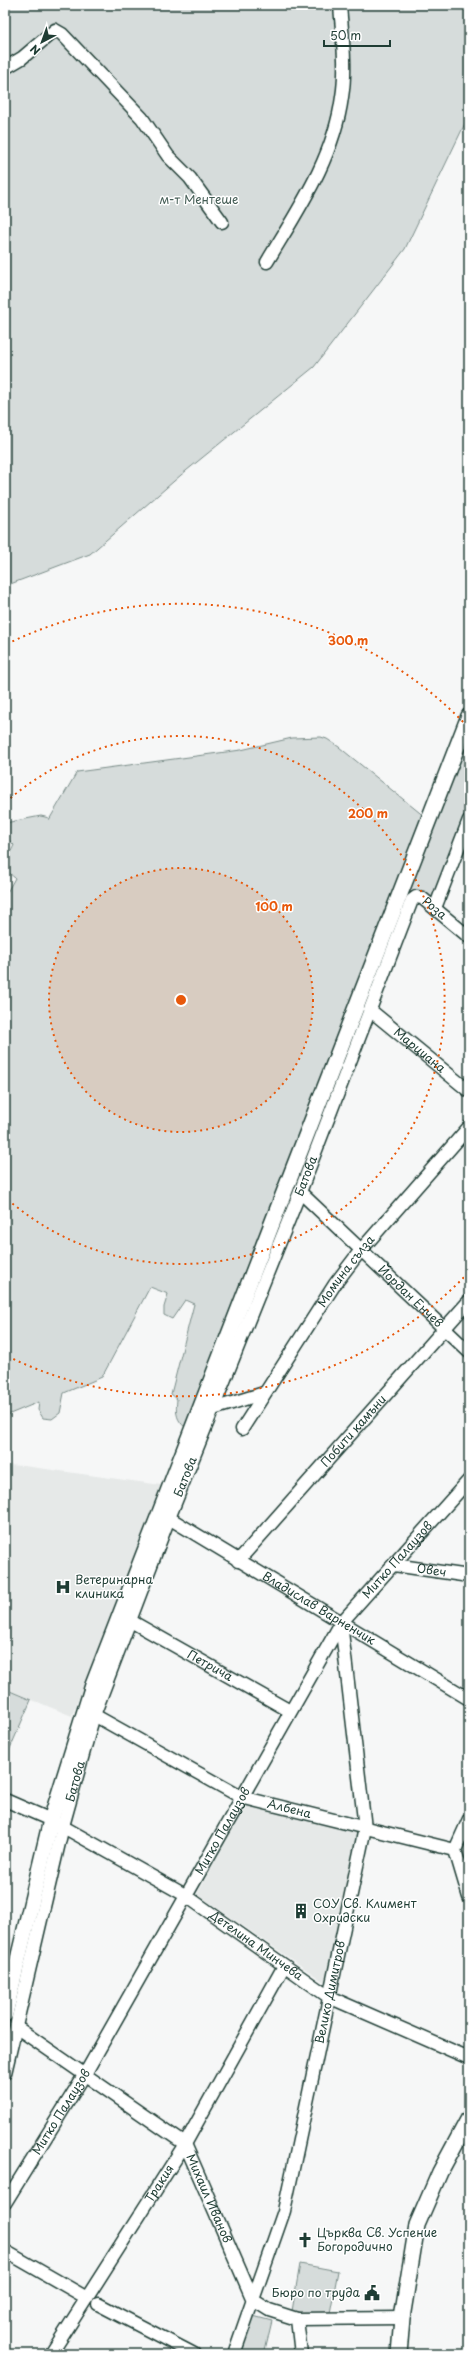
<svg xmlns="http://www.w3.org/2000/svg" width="474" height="2359" viewBox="0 0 474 2359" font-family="'Playpen Sans',sans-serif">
<rect width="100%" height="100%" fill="#f6f7f7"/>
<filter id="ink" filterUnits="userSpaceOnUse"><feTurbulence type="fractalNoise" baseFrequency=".025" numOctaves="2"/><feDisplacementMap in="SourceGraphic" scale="8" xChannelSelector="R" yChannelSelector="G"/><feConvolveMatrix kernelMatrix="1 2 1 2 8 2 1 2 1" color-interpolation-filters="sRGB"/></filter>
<g filter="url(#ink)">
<path fill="#e6e9e8" d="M 5,1465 L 24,1466 L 161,1485 L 72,1716 L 5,1689 Z
M 247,1804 L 359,1831 L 327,1984 L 197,1894 Z"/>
<path fill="#d6dcdb" stroke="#7a8c88" d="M 5,5 L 469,5 L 469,115 L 405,249 L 314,367 L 181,475 L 90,554 L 5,586 Z
M 469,726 L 469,820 L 435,908 L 416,897 L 94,1715 L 5,2073 L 5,2044 L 58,1818 L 91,1699 Z
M 321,737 L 327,739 L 339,747 L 425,817 L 186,1428 C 175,1419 176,1411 177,1399 L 171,1394 L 194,1304 L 185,1300 L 172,1319 L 164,1315 L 164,1307 L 168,1294 L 150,1287 L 102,1377 L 64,1393 L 60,1413 L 52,1419 L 43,1418 L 38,1410 L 39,1402 L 5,1416 L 5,896 L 15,878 C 1,868 8,858 14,845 L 7,838 L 5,839 L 5,823 L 41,816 L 49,818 L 49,820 L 77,772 L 241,750 L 292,738 Z
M 5,1689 L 31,1700 L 5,1760 Z
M 300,2264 L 338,2271 L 330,2313 L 298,2313 L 292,2311 Z
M 253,2316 L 272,2321 L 264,2354 L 241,2352 Z"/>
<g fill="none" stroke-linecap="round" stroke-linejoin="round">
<defs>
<g id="minor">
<path d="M 5,68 L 22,58 L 55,30 L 62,34 L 142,118 L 168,156 L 190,178 L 222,222"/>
<path d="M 267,262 C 298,210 334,158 342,97 C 347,67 342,34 340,5"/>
<path d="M 435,908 L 469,820"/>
<path id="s1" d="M 370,1010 L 469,1091"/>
<path id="s2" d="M 300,1192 L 469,1352"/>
<path d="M 213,1409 L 264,1393"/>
<path id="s3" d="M 242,1429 L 335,1284 L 361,1250 L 469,1127"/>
<path id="s4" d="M 169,1518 L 469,1699"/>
<path id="s5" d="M 238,1561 L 469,1301"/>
<path id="s6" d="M 394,1565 L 469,1576"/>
<path id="s7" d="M 129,1620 L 290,1711"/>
<path id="s8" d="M 94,1715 L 241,1797 L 455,1850"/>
<path id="s9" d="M 5,1800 L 51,1820 L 185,1895 L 329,1997 L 469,2058"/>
<path d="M 469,1819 L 455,1850 L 469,1897"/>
<path id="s10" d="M 16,2027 L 185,2144 L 253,2300 L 269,2310 L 297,2319 L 402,2318"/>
<path id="s11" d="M 5,2073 L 63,1826 L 94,1715 L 169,1518 L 300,1192 L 412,900 L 416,897 L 422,898 L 469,937"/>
<path id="s12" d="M 5,2203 L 85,2074 L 341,1623 L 469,1480"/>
<path d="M 5,2251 L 87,2298"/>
<path d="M 98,2304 L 194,2354"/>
<path d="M 297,2319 L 301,2354"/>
<path id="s13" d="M 51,2354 L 185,2144 L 284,1966"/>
<path id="s14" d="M 234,2354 L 284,2211 L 365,1828 L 341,1623"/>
</g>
<path id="major" d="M 5,2014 L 51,1820 L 93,1685 L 469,716
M 399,2354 L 402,2318 L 417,2225 L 440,2172 L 469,2118"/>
</defs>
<use href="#minor" stroke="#1f3d34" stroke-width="15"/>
<use href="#major" stroke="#1f3d34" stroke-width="18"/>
<use href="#minor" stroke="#fff" stroke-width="12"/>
<use href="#major" stroke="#fff" stroke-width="15"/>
</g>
</g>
<circle cx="181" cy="1000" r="132" fill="#e8590c" fill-opacity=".12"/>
<g fill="none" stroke="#e8590c" stroke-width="2" stroke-dasharray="2 4">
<circle cx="181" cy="1000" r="132"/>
<path d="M6 802A264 264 0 1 1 6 1198"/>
<path d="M468 1273A396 396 0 0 1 7 1356M7 644A396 396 0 0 1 468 727"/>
</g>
<defs>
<symbol id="hospital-bare" viewBox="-9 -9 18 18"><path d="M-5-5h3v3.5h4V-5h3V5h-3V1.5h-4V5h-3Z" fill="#1f3d34" stroke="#fff" stroke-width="2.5" paint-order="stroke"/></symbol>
<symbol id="building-bare" viewBox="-9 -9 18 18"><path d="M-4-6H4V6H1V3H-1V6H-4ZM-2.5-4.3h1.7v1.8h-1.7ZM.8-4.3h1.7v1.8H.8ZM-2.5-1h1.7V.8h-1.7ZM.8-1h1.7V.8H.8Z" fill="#1f3d34" stroke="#fff" stroke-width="2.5" paint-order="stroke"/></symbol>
<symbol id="church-bare" viewBox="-9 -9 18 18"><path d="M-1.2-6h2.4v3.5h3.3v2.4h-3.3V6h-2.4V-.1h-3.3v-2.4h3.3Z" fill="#1f3d34" stroke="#fff" stroke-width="2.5" paint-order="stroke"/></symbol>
<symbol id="civic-bare" viewBox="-9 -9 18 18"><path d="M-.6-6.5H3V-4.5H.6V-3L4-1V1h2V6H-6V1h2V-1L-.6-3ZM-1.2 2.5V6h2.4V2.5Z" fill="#1f3d34" stroke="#fff" stroke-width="2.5" paint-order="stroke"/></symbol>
</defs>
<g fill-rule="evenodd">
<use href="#hospital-bare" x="52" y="1576" width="22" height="22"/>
<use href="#building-bare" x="290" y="1900" width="22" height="22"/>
<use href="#church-bare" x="294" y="2229" width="22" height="22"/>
<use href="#civic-bare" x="361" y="2282" width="22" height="22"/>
</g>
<g text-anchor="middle" stroke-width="3" stroke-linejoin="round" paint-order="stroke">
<g font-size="12" fill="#445d55" stroke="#fff">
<text x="199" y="204">м-т Ментeше</text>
</g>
<g font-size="12" fill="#1f3d34" stroke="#fff">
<text dy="4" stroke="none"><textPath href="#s11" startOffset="1271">Роза</textPath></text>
<text dy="4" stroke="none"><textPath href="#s1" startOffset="64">Марциана</textPath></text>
<text dy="4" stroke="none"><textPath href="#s11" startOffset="948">Батова</textPath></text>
<text dy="4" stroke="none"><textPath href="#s3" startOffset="189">Момина сълза</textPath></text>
<text dy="4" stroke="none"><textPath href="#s2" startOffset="152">Йордан Енчев</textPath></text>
<text dy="4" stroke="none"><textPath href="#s5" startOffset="174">Побити камъни</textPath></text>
<text dy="4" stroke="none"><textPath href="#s11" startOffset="624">Батова</textPath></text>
<text dy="4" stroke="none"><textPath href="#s12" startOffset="755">Митко Палаузов</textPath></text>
<text dy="4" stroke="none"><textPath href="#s6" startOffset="38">Овеч</textPath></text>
<text dy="4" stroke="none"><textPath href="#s4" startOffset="175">Владислав Варненчик</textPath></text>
<text dy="4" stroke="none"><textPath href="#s7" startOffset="93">Петрича</textPath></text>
<text dy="4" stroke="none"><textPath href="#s11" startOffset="300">Батова</textPath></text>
<text dy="4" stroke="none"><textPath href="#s8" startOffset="218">Албена</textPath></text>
<text dy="4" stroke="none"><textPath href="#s12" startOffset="431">Митко Палаузов</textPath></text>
<text dy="4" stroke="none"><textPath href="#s9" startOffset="291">Детелина Минчева</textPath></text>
<text dy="4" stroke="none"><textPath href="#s14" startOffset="375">Велико Димитров</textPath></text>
<text dy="4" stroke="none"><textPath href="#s12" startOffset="107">Митко Палаузов</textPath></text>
<text dy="4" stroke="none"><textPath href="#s13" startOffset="202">Тракия</textPath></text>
<text dy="4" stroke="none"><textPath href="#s10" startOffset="265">Михаил Иванов</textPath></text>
</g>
<g font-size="12" fill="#1f3d34" stroke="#fff" text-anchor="start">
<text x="75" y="1584">Ветеринарна<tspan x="75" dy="14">клиника</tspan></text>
<text x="313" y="1908">СОУ Св. Климент<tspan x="313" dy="14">Охридски</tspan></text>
<text x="317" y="2237">Църква Св. Успение<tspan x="317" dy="14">Богородично</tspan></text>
<text x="360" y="2297" text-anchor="end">Бюро по труда</text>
</g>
</g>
<circle cx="181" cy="1000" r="6" fill="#e8590c" stroke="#fff" stroke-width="2"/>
<g font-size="12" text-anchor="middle" font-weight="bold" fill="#e8590c" stroke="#fff" stroke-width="3" stroke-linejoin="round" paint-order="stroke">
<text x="348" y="645">300 m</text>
<text x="368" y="818">200 m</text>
<text x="274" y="911">100 m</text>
</g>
<rect width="474" height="2359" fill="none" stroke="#fff" stroke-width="20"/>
<rect x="10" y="10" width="454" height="2339" fill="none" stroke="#1f3d34" stroke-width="1.5" filter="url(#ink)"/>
<g transform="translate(42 42) rotate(221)" stroke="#ffffff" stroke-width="3" paint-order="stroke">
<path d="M0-3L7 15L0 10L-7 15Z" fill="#1f3d34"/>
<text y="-6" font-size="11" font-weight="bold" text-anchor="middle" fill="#1f3d34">N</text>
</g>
<path d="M324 40v6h66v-6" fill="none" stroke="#1f3d34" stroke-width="2"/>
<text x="330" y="40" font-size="12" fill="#1f3d34" stroke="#ffffff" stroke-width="3" paint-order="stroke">50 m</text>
</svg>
